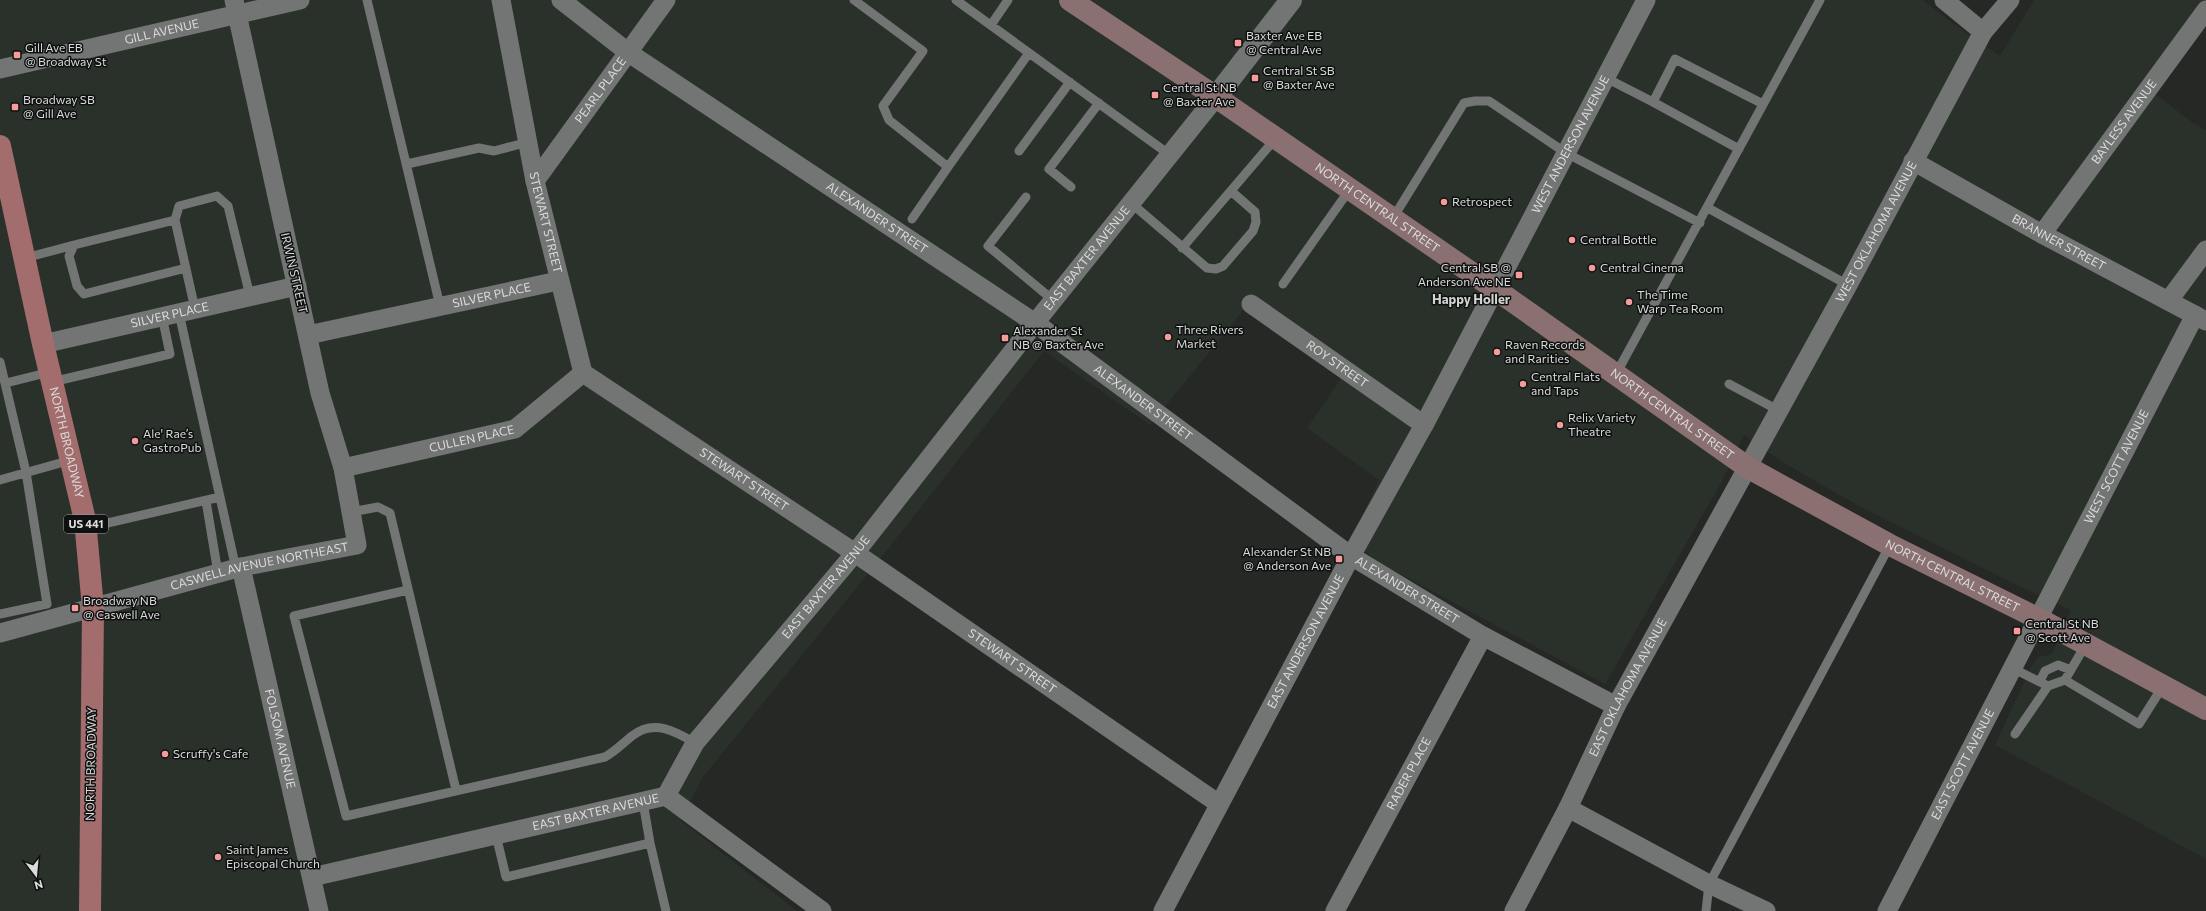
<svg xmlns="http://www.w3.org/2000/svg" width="2206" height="911" viewBox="0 0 2206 911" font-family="Commissioner,sans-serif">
<rect width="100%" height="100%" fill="#262826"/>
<path fill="#2a312b" d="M 0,0 L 1923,0 L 1945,18 L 2000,56 L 2034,0 L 2206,0 L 2206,23 L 2154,93 L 2193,123 L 2206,130 L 2206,859 L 1995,745 L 2032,665 L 2039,657 L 2052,654 L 2071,610 L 2025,589 L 1859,506 L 1782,462 L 1744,435 L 1721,483 L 1605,684 L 1378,562 L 1351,539 L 1379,480 L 1307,428 L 1342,377 L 1245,308 L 1150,425 L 1044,351 L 888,549 L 703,777 L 680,820 L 797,911 L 0,911 Z"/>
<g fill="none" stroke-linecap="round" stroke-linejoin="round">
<path stroke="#727573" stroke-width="9" d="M 367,0 L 440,306
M 854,0 L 923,51 L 883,106 L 889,120 L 948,167 L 912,219
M 956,0 L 1170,155
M 991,25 L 1008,0
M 1606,78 L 1653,102 L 1675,59 L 1763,104
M 1653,102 L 1739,149
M 1019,151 L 1070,82
M 407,164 L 479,148 L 494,151 L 528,142
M 948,167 L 1029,53
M 1071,187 L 1049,169 L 1099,103
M 1026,197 L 988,246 L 1053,300
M 1131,203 L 1207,268 L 1216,269 L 1223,266 L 1253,231 L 1256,222 L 1255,212 L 1231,191
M 1708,208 L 1848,285
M 1393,218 L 1464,103 L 1475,101 L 1489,101 L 1566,153 L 1700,223
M 175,220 L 74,245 L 69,256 L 77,286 L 84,294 L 186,268
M 1182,248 L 1276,138
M 25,258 L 74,245
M 1283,284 L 1350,189
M 195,309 L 175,220 L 179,206 L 217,196 L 228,206 L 250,296
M 179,313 L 236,569
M 0,362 L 26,472 L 47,604 L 0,614
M 1616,374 L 1820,0
M 52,382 L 170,354 L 162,316
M 6,383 L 50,372
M 1729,384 L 1778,410
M 0,480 L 71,460
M 206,501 L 218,573
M 351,512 L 378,507 L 390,513 L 456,790
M 86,528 L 220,497
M 408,590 L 294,616 L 346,816 L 605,757 C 616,751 623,743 632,736 C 654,719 675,731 695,743
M 2014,669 L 2048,686 L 2065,680 L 2139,724 L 2163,686
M 2065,680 L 2086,644
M 2040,681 L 2045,671 L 2058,665 L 2071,670
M 2015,734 L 2048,686
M 496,835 L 506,877 L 650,843 L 643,802
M 650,843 L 666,911
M 1706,911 L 1709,884 L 1890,545"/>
<g stroke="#727573" stroke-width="19">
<path id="s1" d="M 501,0 L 535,181 L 583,373 L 855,553 L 1219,804"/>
<path id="s2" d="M 561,0 L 629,53 L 1035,323 L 1351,556 L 1483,636 L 1616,706"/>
<path d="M 1944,0 L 1983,32"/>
<path id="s3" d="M 0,69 L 300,0"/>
<path id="s4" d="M 1913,161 L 2042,234 L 2206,321"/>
<path id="s5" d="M 535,181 L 666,0"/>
<path id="s6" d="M 2042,234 L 2206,10"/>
<path d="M 2169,300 L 2206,250"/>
<path id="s7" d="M 1251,304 L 1424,425"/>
<path id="s8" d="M 308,335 L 558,281"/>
<path id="s9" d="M 43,344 L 297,286"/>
<path id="s10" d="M 343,468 L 515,429 L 583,373"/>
<path id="s11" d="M 241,567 L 319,911"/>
<path id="s12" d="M 0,633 L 241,567 L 357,545 L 343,468 L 320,393 L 234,0"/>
<path d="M 666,796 L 822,911"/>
<path d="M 1568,808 L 1709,884 L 1766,911"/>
<path id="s13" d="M 312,877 L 666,796 L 695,743 L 855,553 L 1035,323 L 1216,97"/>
<path id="s14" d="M 1163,911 L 1351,556 L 1424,425 L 1646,0"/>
<path id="s15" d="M 1335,911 L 1483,636"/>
<path id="s16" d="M 1514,911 L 1568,808 L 1616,706 L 1848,285 L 1983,32 L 2010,0"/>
<path id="s17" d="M 1887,911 L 2195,315"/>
</g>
<path stroke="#727573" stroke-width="22" d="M 1216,97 L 1291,0"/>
<path stroke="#8a7070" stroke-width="22" id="s18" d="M 1070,0 L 1216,97 L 1495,289 L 1747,467 L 1890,545 L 2039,619 L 2206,709"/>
<path stroke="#a36c6d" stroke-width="22" id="s19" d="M 0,146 L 43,344 L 85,520 L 93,608 L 90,911"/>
</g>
<g fill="#f59b9b" stroke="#0f1010" stroke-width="1.5">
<rect x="1234" y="39" width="8" height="8" rx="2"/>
<rect x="13" y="51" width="8" height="8" rx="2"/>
<rect x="1251" y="74" width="8" height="8" rx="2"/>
<rect x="1151" y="91" width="8" height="8" rx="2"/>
<rect x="11" y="103" width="8" height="8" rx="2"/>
<circle cx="1444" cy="202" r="4"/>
<circle cx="1572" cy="240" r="4"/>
<circle cx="1592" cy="268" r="4"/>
<rect x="1515" y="271" width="8" height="8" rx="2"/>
<circle cx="1629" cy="302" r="4"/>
<circle cx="1168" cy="337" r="4"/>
<rect x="1001" y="334" width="8" height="8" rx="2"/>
<circle cx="1497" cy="352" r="4"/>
<circle cx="1523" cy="384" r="4"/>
<circle cx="1560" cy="425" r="4"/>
<circle cx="135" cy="441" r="4"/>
<rect x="1335" y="555" width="8" height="8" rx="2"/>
<rect x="71" y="604" width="8" height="8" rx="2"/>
<rect x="2013" y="627" width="8" height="8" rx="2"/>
<circle cx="165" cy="754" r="4"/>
<circle cx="218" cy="857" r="4"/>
</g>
<g text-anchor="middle" stroke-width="3" stroke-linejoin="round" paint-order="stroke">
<rect fill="#0f1010" stroke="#9d9f9e" stroke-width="1" x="64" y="515" width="44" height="18" rx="3"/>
<g font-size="11" font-weight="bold" fill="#dadcdb">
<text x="86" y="528">US 441</text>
</g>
<g font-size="12" fill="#dadcdb" stroke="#0f1010">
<text dy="4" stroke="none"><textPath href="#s3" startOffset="166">GILL AVENUE</textPath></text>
<text dy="4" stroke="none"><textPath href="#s5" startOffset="112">PEARL PLACE</textPath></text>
<text dy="4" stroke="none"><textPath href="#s6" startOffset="139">BAYLESS AVENUE</textPath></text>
<text dy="4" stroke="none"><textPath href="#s14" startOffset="868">WEST ANDERSON AVENUE</textPath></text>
<text dy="4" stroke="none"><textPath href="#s18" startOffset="371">NORTH CENTRAL STREET</textPath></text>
<text dy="4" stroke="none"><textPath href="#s2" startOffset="384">ALEXANDER STREET</textPath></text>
<text dy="4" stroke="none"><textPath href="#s1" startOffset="227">STEWART STREET</textPath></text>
<text dy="4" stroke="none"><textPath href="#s16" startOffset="770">WEST OKLAHOMA AVENUE</textPath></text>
<text dy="4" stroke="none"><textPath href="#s4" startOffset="167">BRANNER STREET</textPath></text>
<text dy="4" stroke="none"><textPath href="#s13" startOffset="1047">EAST BAXTER AVENUE</textPath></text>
<text transform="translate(294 273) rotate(77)" y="4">IRWIN STREET</text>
<text dy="4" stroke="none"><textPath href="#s8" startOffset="188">SILVER PLACE</textPath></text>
<text dy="4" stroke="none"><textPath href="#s9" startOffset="130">SILVER PLACE</textPath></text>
<text dy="4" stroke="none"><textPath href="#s7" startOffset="105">ROY STREET</textPath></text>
<text dy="4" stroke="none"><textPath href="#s2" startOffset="708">ALEXANDER STREET</textPath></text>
<text dy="4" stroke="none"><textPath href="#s18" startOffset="731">NORTH CENTRAL STREET</textPath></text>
<text dy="4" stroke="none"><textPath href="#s10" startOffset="132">CULLEN PLACE</textPath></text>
<text dy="4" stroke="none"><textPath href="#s19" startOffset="304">NORTH BROADWAY</textPath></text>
<text dy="4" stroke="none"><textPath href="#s17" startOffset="500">WEST SCOTT AVENUE</textPath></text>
<text dy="4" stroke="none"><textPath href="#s1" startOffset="575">STEWART STREET</textPath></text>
<text dy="4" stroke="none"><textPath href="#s12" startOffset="268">CASWELL AVENUE NORTHEAST</textPath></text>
<text dy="4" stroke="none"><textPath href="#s18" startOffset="1055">NORTH CENTRAL STREET</textPath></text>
<text dy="4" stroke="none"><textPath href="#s13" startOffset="627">EAST BAXTER AVENUE</textPath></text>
<text dy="4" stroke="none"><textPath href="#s2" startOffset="1032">ALEXANDER STREET</textPath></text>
<text dy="4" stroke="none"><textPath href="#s14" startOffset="305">EAST ANDERSON AVENUE</textPath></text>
<text dy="4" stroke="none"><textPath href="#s1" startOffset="899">STEWART STREET</textPath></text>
<text dy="4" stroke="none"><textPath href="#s16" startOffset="251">EAST OKLAHOMA AVENUE</textPath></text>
<text dy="4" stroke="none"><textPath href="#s11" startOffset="176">FOLSOM AVENUE</textPath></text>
<text transform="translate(91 764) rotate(-89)" y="4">NORTH BROADWAY</text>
<text dy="4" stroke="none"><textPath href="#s17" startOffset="165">EAST SCOTT AVENUE</textPath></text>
<text dy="4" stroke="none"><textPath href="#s15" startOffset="156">RADER PLACE</textPath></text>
<text dy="4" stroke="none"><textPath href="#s13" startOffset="291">EAST BAXTER AVENUE</textPath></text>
</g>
<g font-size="12" fill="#dadcdb" stroke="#0f1010" text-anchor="start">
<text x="1246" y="40">Baxter Ave EB<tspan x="1246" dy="14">@ Central Ave</tspan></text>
<text x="25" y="52">Gill Ave EB<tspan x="25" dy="14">@ Broadway St</tspan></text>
<text x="1263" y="75">Central St SB<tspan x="1263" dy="14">@ Baxter Ave</tspan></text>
<text x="1163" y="92">Central St NB<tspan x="1163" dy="14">@ Baxter Ave</tspan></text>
<text x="23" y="104">Broadway SB<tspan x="23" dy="14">@ Gill Ave</tspan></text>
<text x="1452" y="206">Retrospect</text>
<text x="1580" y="244">Central Bottle</text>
<text x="1511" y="272" text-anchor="end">Central SB @<tspan x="1511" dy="14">Anderson Ave NE</tspan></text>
<text x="1600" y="272">Central Cinema</text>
<text x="1637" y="299">The Time<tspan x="1637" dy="14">Warp Tea Room</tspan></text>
<text x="1176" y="334">Three Rivers<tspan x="1176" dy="14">Market</tspan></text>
<text x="1013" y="335">Alexander St<tspan x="1013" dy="14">NB @ Baxter Ave</tspan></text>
<text x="1505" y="349">Raven Records<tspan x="1505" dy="14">and Rarities</tspan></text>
<text x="1531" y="381">Central Flats<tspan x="1531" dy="14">and Taps</tspan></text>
<text x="1568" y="422">Relix Variety<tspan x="1568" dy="14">Theatre</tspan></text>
<text x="143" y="438">Ale' Rae’s<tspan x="143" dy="14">GastroPub</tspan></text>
<text x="1331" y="556" text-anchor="end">Alexander St NB<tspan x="1331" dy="14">@ Anderson Ave</tspan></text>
<text x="83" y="605">Broadway NB<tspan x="83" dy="14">@ Caswell Ave</tspan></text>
<text x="2025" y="628">Central St NB<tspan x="2025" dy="14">@ Scott Ave</tspan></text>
<text x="173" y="758">Scruffy's Cafe</text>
<text x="226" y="854">Saint James<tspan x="226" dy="14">Episcopal Church</tspan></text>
</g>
<g font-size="13" font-weight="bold" fill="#d2d5d2" stroke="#0f1010">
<text x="1471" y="304">Happy Holler</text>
</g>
</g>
<g transform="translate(36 875) rotate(164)" stroke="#0f1010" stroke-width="3" paint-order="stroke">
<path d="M0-3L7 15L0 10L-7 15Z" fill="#dadcdb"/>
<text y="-6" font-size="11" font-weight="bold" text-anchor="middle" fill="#dadcdb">N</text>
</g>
</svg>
